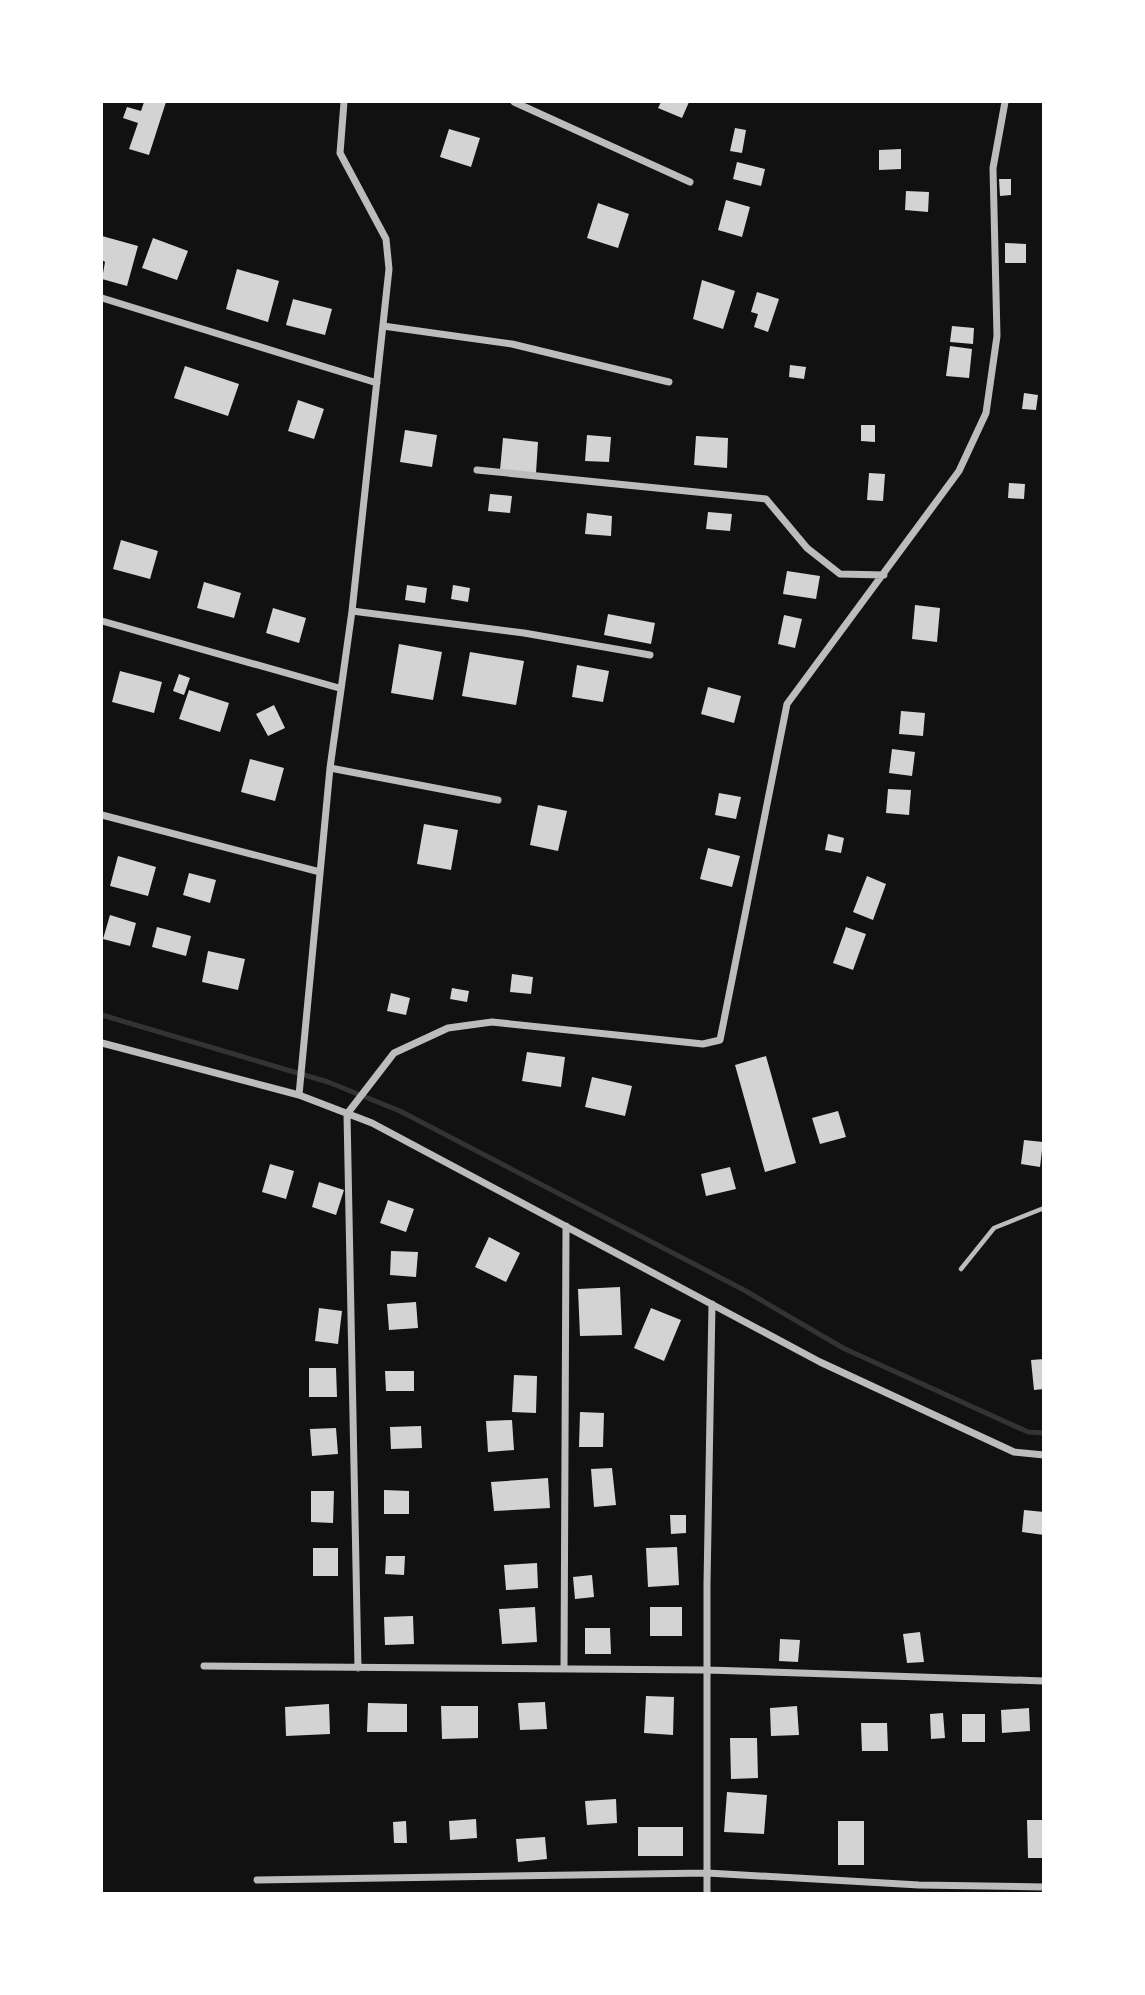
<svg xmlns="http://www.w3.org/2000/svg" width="1145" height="1995" viewBox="0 0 1145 1995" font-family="'Alegreya Sans',sans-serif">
<rect width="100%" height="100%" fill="#111"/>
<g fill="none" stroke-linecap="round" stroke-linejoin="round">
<path stroke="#333" stroke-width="5" d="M 102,1015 L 328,1082 L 400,1111 L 744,1290 L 843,1348 L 1028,1432 L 1044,1433"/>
</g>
<path fill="#d3d3d3" d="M 144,102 L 166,102 L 149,155 L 129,149 L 138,123 L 123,118 L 127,107 L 141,111 Z
M 661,102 L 689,102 L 682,118 L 658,108 Z
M 735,128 L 746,130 L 742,153 L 730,151 Z
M 449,129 L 480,138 L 471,167 L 440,157 Z
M 901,149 L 901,169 L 879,170 L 879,150 Z
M 737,162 L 765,169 L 761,186 L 733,179 Z
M 999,179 L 1011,179 L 1011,195 L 1000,196 Z
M 906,191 L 929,192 L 928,212 L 905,210 Z
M 726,200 L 750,207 L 742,237 L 718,230 Z
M 598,203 L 629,214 L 618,248 L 587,238 Z
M 102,236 L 138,246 L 127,286 L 102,279 L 105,262 L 102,260 Z
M 153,238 L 188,251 L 177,280 L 142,268 Z
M 1005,243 L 1026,244 L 1026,263 L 1005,263 Z
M 237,269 L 279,281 L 268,322 L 226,309 Z
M 702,280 L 735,291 L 723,329 L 693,319 Z
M 757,292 L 779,299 L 768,332 L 754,327 L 758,314 L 751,312 Z
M 293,299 L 332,309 L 325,335 L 286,325 Z
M 952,326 L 974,328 L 973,344 L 950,342 Z
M 950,346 L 972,349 L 969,378 L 946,376 Z
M 790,365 L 806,367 L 804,379 L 789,377 Z
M 185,366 L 239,384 L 228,416 L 174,398 Z
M 1024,393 L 1038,395 L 1036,410 L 1022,409 Z
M 298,400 L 324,409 L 314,439 L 288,431 Z
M 861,425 L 875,425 L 875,442 L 861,441 Z
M 405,430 L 437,435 L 432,467 L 400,462 Z
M 587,435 L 611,437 L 609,462 L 585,461 Z
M 696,436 L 728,438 L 727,468 L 694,465 Z
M 503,438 L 538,442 L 536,473 L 500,470 Z
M 869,473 L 885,474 L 883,501 L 867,500 Z
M 1009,483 L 1025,484 L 1024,499 L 1008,498 Z
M 490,494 L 512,496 L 510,513 L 488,511 Z
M 708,512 L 732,514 L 730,531 L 706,529 Z
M 587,513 L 612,516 L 611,536 L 585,534 Z
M 121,540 L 158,551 L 150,579 L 113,569 Z
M 787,571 L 820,576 L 816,599 L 783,594 Z
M 204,582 L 241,593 L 234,618 L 197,608 Z
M 407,585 L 427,588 L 425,603 L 405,600 Z
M 453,585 L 470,588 L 468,602 L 451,599 Z
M 915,605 L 940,608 L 937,642 L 912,639 Z
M 273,608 L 306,618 L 299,643 L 266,633 Z
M 608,614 L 655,623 L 651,644 L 604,635 Z
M 784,615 L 802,619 L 795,648 L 778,644 Z
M 399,644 L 442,652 L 433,700 L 391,693 Z
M 470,652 L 524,661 L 516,705 L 462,696 Z
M 577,665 L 609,671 L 603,702 L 572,697 Z
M 120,671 L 162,682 L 154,713 L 112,702 Z
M 179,674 L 190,678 L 184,695 L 173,691 Z
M 708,687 L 741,696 L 734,723 L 701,714 Z
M 189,690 L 229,703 L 220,732 L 179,719 Z
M 274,705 L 285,728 L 268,736 L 256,714 Z
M 901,711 L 925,713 L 923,736 L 899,734 Z
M 892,749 L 915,752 L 912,776 L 889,773 Z
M 250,759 L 284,768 L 275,801 L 241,792 Z
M 888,789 L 911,790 L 909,815 L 886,813 Z
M 719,793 L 741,797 L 736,819 L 715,815 Z
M 538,805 L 567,811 L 558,851 L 530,845 Z
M 424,824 L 458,830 L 451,870 L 417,864 Z
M 828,834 L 844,838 L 841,853 L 825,850 Z
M 708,848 L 740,856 L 732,887 L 700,879 Z
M 118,856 L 156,867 L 148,896 L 110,886 Z
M 189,873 L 216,880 L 210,903 L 183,895 Z
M 867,876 L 886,884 L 873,920 L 853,912 Z
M 110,915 L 136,923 L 130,946 L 103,939 Z
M 157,927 L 191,936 L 186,956 L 152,947 Z
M 846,927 L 866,934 L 853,970 L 833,963 Z
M 208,951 L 245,959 L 238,990 L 202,982 Z
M 512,974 L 533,977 L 531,994 L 510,992 Z
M 452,988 L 469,991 L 467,1002 L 450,999 Z
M 391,993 L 410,998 L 406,1015 L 387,1011 Z
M 527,1052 L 565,1057 L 561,1087 L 522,1081 Z
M 766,1056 L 796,1163 L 765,1172 L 735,1065 Z
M 592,1077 L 632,1086 L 625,1116 L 585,1107 Z
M 838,1111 L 846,1137 L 820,1144 L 812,1118 Z
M 1024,1140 L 1043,1142 L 1040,1167 L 1021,1164 Z
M 270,1164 L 294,1171 L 286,1199 L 262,1192 Z
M 730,1167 L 736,1189 L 706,1196 L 701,1174 Z
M 319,1182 L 344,1190 L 336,1215 L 312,1207 Z
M 388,1200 L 414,1209 L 406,1232 L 380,1223 Z
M 489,1237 L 520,1253 L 506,1282 L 475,1267 Z
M 391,1251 L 418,1252 L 416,1277 L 390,1275 Z
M 620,1287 L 622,1335 L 580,1336 L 578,1289 Z
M 416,1302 L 418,1328 L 389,1330 L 387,1304 Z
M 319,1308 L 342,1311 L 338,1344 L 315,1341 Z
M 651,1308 L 681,1320 L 664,1361 L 634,1348 Z
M 1044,1359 L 1044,1389 L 1034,1390 L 1031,1360 Z
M 309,1368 L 336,1368 L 337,1397 L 309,1397 Z
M 385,1371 L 414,1371 L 414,1391 L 386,1391 Z
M 514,1375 L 537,1376 L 536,1413 L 512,1412 Z
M 580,1412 L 604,1413 L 603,1447 L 579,1447 Z
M 512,1420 L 514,1450 L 488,1452 L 486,1421 Z
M 421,1426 L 422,1448 L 391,1449 L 390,1427 Z
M 336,1428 L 338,1454 L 312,1456 L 310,1429 Z
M 612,1468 L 616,1505 L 594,1507 L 591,1469 Z
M 548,1478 L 550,1508 L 494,1511 L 491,1482 Z
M 384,1490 L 409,1491 L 409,1514 L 384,1514 Z
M 311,1491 L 334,1491 L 333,1523 L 311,1522 Z
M 1024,1510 L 1044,1512 L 1044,1535 L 1022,1532 Z
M 670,1515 L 686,1515 L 686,1533 L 671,1534 Z
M 677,1547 L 679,1585 L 648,1587 L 646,1548 Z
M 313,1548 L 338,1548 L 338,1576 L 313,1576 Z
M 386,1556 L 405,1556 L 404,1575 L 385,1574 Z
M 537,1563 L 538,1588 L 506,1590 L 504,1565 Z
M 592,1575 L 594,1597 L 575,1599 L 573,1577 Z
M 535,1607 L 537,1642 L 502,1644 L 499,1609 Z
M 650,1607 L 682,1607 L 682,1636 L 650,1636 Z
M 413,1616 L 414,1644 L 385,1645 L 384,1617 Z
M 585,1628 L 610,1628 L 611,1654 L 585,1654 Z
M 920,1632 L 924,1662 L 907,1663 L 903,1634 Z
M 780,1639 L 800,1640 L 798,1662 L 779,1661 Z
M 646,1696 L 674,1697 L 673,1735 L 644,1733 Z
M 545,1702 L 547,1729 L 520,1730 L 518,1703 Z
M 368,1703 L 407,1704 L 407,1732 L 367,1732 Z
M 329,1704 L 330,1734 L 286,1736 L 285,1707 Z
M 441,1706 L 478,1706 L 478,1738 L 442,1739 Z
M 797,1706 L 799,1735 L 771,1736 L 770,1708 Z
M 1029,1708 L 1030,1731 L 1002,1733 L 1001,1710 Z
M 943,1713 L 945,1738 L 931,1739 L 930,1714 Z
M 962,1714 L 985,1714 L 985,1742 L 962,1742 Z
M 861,1723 L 887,1723 L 888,1751 L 862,1751 Z
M 730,1738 L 757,1738 L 758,1778 L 731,1779 Z
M 727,1792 L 767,1795 L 764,1834 L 724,1832 Z
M 616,1799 L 617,1823 L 587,1825 L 585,1801 Z
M 476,1819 L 477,1838 L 450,1840 L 449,1821 Z
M 1027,1820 L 1044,1820 L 1044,1858 L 1028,1858 Z
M 406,1821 L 407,1843 L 394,1843 L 393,1822 Z
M 838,1821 L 864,1821 L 864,1865 L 838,1865 Z
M 638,1827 L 683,1827 L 683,1856 L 638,1856 Z
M 545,1837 L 547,1859 L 518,1862 L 516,1839 Z"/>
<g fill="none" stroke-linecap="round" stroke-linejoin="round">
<path stroke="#bcbcbc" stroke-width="4.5" d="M 961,1269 L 994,1228 L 1044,1208"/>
<path stroke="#bcbcbc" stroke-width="7" d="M 514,102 L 690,182
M 102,298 L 377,383
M 383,326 L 512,344 L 669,382
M 477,470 L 766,499 L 807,548 L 840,574 L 884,575
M 352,611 L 524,633 L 650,655
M 102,621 L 339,688
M 330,768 L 498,800
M 102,815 L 320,872
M 102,1043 L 299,1095 L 372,1123 L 820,1362 L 1014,1452 L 1044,1455
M 299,1095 L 330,768 L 352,611 L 389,269 L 386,239 L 340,153 L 344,102
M 204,1666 L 707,1670 L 1044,1681
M 358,1668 L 347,1114 L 394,1053 L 448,1028 L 492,1022 L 703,1044 L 720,1040 L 787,704 L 959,471 L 986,413 L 997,336 L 993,168 L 1005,102
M 564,1669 L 566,1226
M 257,1880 L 707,1873 L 919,1885 L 1044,1887
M 707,1894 L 707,1584 L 712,1304"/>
</g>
<rect width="1145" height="1995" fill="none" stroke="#ffffff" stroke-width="206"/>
</svg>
